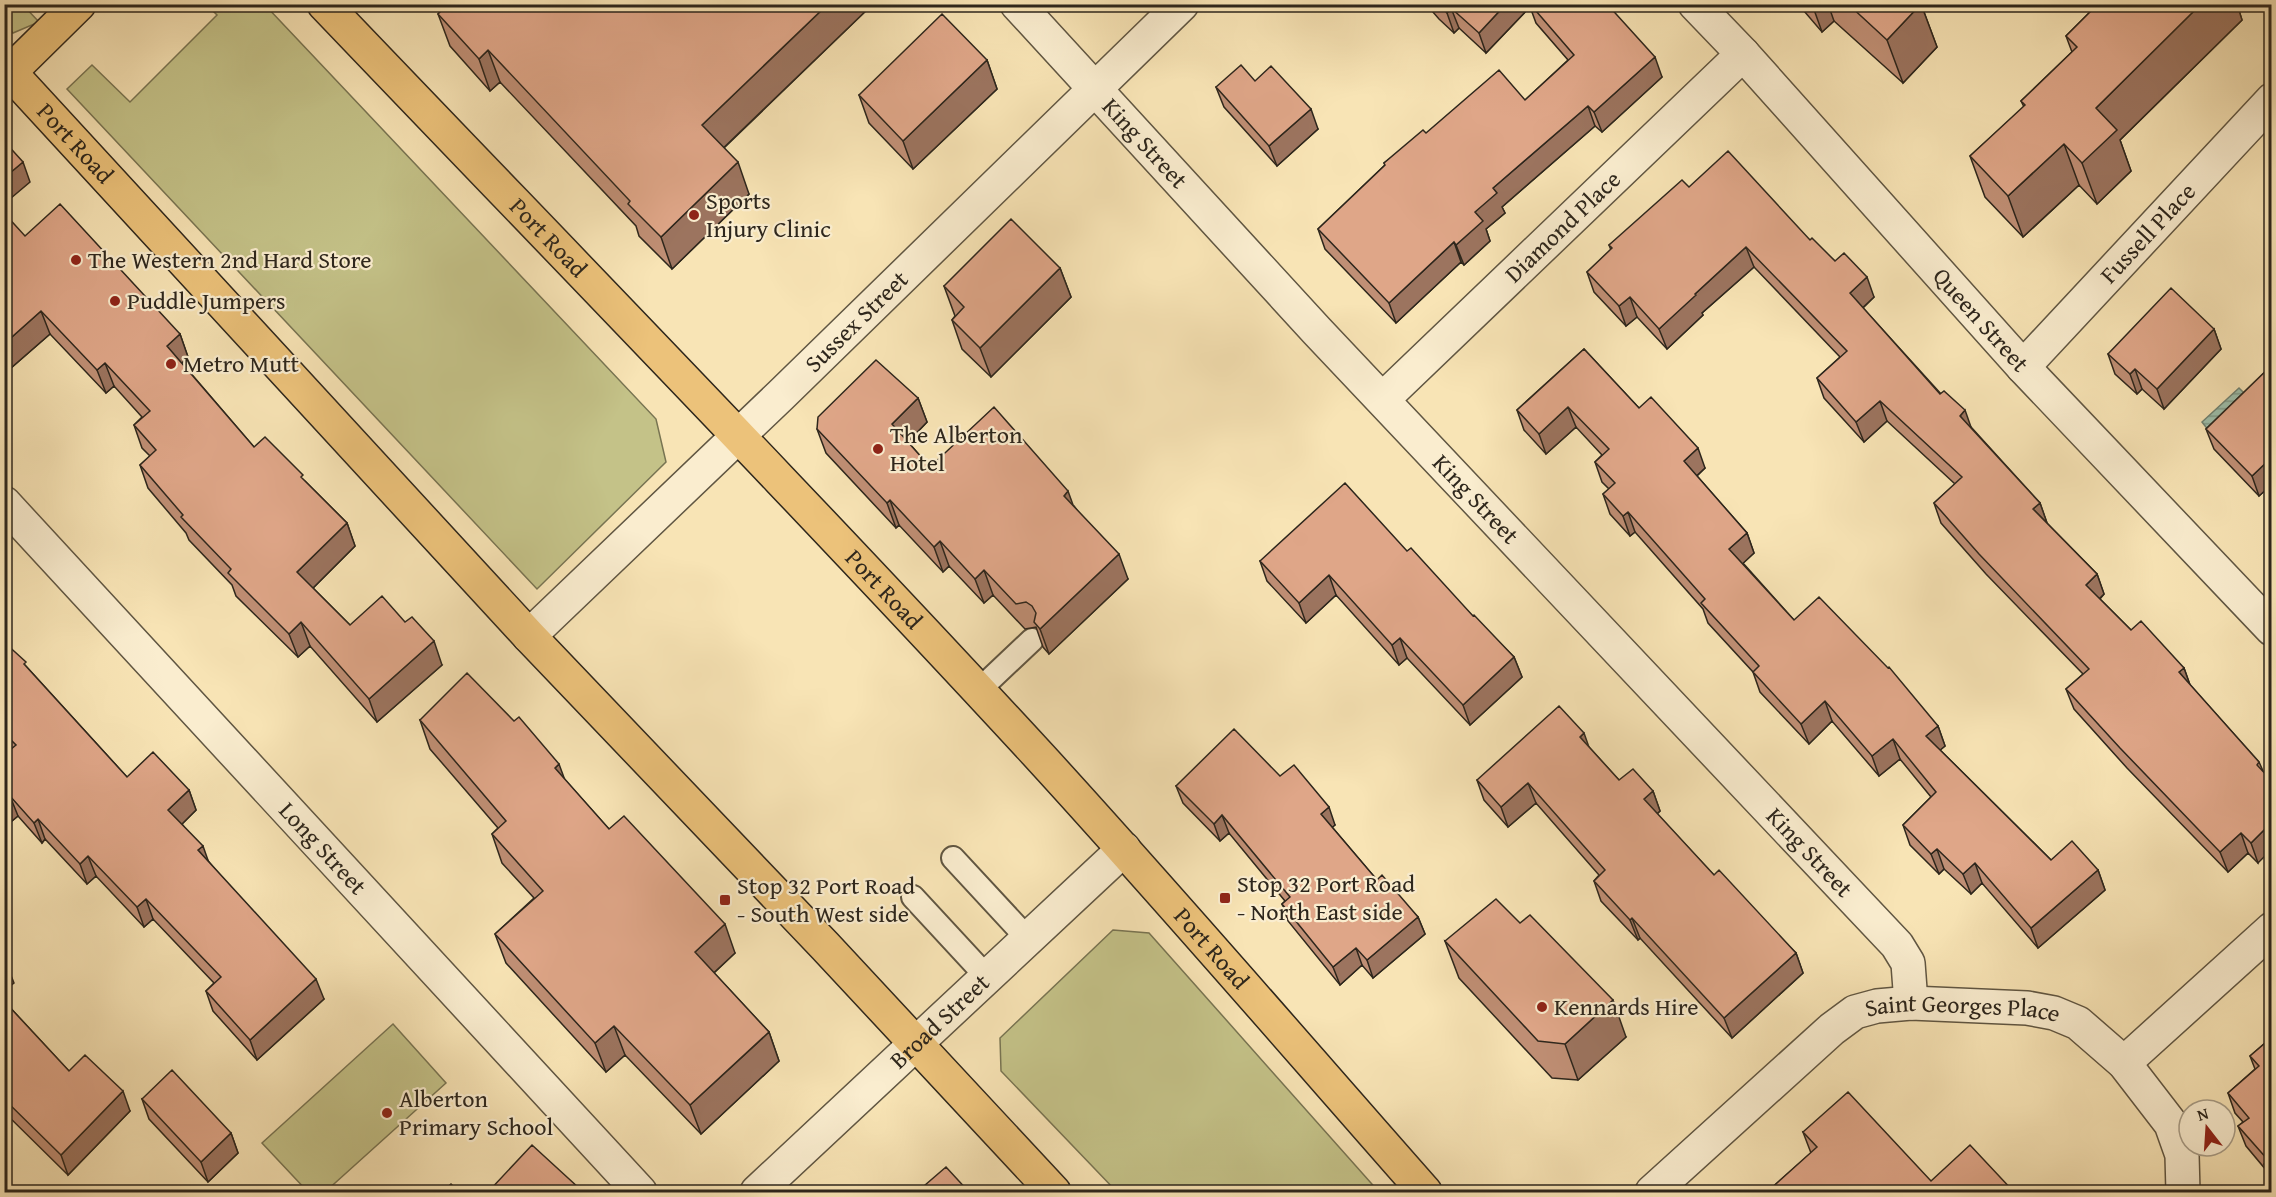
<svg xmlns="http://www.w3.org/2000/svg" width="2276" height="1197" viewBox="0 0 2276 1197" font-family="'Gentium Book Plus',serif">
<defs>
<pattern id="water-rules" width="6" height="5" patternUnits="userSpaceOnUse" patternTransform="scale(1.5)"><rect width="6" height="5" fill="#9dbfab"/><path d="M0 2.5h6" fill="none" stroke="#809b8a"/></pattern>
</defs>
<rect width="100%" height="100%" fill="#f8e4b5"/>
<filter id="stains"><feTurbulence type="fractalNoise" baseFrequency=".00333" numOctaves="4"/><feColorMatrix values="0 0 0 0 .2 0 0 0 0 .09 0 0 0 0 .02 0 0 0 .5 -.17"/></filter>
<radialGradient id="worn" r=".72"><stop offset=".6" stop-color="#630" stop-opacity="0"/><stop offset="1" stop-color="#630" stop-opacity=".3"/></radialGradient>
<path fill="#c4c288" stroke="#787452" stroke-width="1.5" d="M 5,5 L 23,5 L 39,22 L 13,33 L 5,24 Z
M 207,5 L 265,5 L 656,419 L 666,462 L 537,589 L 67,89 L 92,65 L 130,102 L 217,15 Z
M 1113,930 L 1149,933 L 1379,1192 L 1117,1192 L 1001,1071 L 1000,1038 Z
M 393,1024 L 446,1083 L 325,1192 L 308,1192 L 262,1143 Z"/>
<path fill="url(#water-rules)" stroke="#708272" stroke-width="1.5" d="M 2239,388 L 2250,399 L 2212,435 L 2202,422 Z"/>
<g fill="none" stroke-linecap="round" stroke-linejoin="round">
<defs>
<path id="service" d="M 978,691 L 1032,640
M 953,858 L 1028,939
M 913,897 L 987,977"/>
<g id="minor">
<path id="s1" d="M 1017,4 L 1317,331 L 1897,945 L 1908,963 L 1911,1003"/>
<path id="s2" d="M 1695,4 L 1743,54 L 2023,367 L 2272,629"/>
<path id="s3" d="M 2023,367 L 2272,100"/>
<path id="s4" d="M 1383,399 L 1743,54"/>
<path id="s5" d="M 4,503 L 640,1192"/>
<path id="s6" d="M 529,636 L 781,395 L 1182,4"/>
<path d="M 2124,1063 L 2272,929"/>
<path id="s7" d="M 757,1192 L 1124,849"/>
<path id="s8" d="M 1652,1192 L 1832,1029 L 1855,1012 L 1877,1006 L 1911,1003 L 2027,1008 L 2054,1013 L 2078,1023 L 2124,1063 L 2171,1124 L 2182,1155 L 2183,1192"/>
</g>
<g id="trunk">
<path id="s9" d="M 324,4 C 564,255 807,504 1042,759 C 1172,901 1298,1048 1425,1192"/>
<path id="s10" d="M 4,66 L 529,636 L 825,946 L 1054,1192"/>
<path d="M 10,72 L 79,4"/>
</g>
</defs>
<use href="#service" stroke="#605642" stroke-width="26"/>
<use href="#minor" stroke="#605642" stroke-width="36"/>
<use href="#trunk" stroke="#2d261c" stroke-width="36"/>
<use href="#service" stroke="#faedcf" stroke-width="22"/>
<use href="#minor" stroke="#faedcf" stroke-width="33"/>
<use href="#trunk" stroke="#ecc27a" stroke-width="33"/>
</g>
<path fill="#c08f75" stroke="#2d261c" stroke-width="1.5" d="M 443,4 L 563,4 L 565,7 L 873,4 L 724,148 L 749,194 L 672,269 L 639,236 L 636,226 L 500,82 L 490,91 L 450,46 L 438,14 L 445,7 Z
M 1426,4 L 1528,4 L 1529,8 L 1486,53 L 1459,28 L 1454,33 L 1439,19 Z
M 1529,4 L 1607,4 L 1662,77 L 1602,132 L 1595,126 L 1502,207 L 1505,213 L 1486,229 L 1490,241 L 1464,265 L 1461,262 L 1396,323 L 1325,249 L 1318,229 L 1385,165 L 1384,163 L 1426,133 L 1525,100 L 1568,60 L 1536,23 Z
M 1798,4 L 1921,4 L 1937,47 L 1903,83 L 1834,21 L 1822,32 Z
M 2098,4 L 2237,4 L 2242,20 L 2120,140 L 2131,171 L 2097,204 L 2079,185 L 2023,237 L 1985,197 L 1970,156 L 2024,107 L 2021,101 L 2072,52 L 2066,36 Z
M 987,60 L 997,89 L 913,169 L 869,123 L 859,95 Z
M 1255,81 L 1318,129 L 1277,166 L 1224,107 L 1216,87 Z
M 1689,187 L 1810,240 L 1835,261 L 1874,297 L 1863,308 L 2040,503 L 2047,523 L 2097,574 L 2104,594 L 2100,599 L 2131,630 L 2184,668 L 2190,685 L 2259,762 L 2263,771 L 2258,863 L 2248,853 L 2228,872 L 2127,768 L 2074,709 L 2066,689 L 2083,674 L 1986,574 L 1941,523 L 1934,503 L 1955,484 L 1887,421 L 1864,442 L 1824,398 L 1817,378 L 1840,357 L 1754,267 L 1702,313 L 1703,315 L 1667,349 L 1637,317 L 1626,326 L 1594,292 L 1587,272 L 1611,250 L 1609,245 Z
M 25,236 L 180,334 L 188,357 L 182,363 L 254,447 L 305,481 L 347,523 L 355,546 L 313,588 L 350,625 L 442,665 L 377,722 L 310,646 L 298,657 L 236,596 L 232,585 L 189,540 L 186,533 L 148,488 L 140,465 L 150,456 L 142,448 L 134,425 L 142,417 L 114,386 L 106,393 L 50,334 L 4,374 Z
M 1060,268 L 1071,297 L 991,377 L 962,349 L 952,320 L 955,316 L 944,286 Z
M 2214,329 L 2221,349 L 2164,409 L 2142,389 L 2137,394 L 2115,374 L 2108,354 Z
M 1584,349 L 1639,408 L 1705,468 L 1697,476 L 1747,533 L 1754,553 L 1743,563 L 1794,620 L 1938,726 L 1945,746 L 1940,750 L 2051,860 L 2098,870 L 2105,890 L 2038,948 L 1982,883 L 1971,894 L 1944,869 L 1939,874 L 1910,845 L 1903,825 L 1931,797 L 1900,759 L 1879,776 L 1832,721 L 1809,744 L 1760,692 L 1753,672 L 1708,623 L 1703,609 L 1635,532 L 1630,536 L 1610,514 L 1603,494 L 1609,489 L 1602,482 L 1595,462 L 1602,455 L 1576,427 L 1546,454 L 1524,430 L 1517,410 Z
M 2271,366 L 2271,485 L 2259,496 L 2214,449 L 2206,429 Z
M 918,398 L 927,422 L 908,442 L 930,467 L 1074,506 L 1128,579 L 1049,654 L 1043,647 L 1036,627 L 1025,629 L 993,595 L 984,603 L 949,566 L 943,572 L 899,525 L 896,528 L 826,453 L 817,429 Z
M 1407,551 L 1514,657 L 1522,677 L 1470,725 L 1407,658 L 1399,665 L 1336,595 L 1306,623 L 1267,581 L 1260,561 Z
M 4,642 L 127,777 L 189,790 L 196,810 L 182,824 L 209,862 L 324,999 L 257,1060 L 213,1011 L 206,991 L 214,983 L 153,919 L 144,927 L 96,876 L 87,884 L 45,839 L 42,843 L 18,816 L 7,825 L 4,822 L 4,755 L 10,751 L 4,746 Z
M 420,720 L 565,780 L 609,829 L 735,953 L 714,973 L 769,1032 L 779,1061 L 701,1134 L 625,1055 L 606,1072 L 506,963 L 495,934 L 534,898 L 502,863 L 492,834 L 498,828 L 430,749 Z
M 1589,747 L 1619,780 L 1653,791 L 1660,811 L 1657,814 L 1714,875 L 1796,953 L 1803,973 L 1732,1038 L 1640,938 L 1638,940 L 1601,901 L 1594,881 L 1599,875 L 1536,803 L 1508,827 L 1484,800 L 1477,780 Z
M 1280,776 L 1335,825 L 1332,827 L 1377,880 L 1418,917 L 1425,934 L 1373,978 L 1362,965 L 1340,985 L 1288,921 L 1282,904 L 1285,901 L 1229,833 L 1220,841 L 1183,803 L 1176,786 Z
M 1445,941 L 1626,1037 L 1578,1080 L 1552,1078 L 1459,978 Z
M 4,1001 L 69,1071 L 130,1111 L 68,1175 L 4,1112 Z
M 2271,1038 L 2271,1184 L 2266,1170 L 2246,1146 L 2238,1126 L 2243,1122 L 2235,1113 L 2228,1093 L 2255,1069 L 2250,1056 Z
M 142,1099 L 231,1133 L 238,1153 L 208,1182 L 149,1119 Z
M 1803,1132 L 1931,1181 L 1767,1192 L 1811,1153 Z"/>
<path fill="#9c745f" stroke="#2d261c" stroke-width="1.5" d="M 828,4 L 873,4 L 714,157 L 702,125 Z
M 1506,4 L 1528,4 L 1529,8 L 1486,53 L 1479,33 Z
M 1812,4 L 1828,4 L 1834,21 L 1822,32 Z
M 1921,4 L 1937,47 L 1903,83 L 1887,40 Z
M 2201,4 L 2237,4 L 2242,20 L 2120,140 L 2131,171 L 2097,204 L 2082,163 L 2096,108 Z
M 1451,8 L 1459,28 L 1454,33 L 1447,13 Z
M 488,50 L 500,82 L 490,91 L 479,59 Z
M 1655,57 L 1662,77 L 1602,132 L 1594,112 Z
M 987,60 L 997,89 L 913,169 L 903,141 Z
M 1588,106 L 1595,126 L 1502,207 L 1505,213 L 1486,229 L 1490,241 L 1464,265 L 1456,245 L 1475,212 L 1493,188 Z
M 1311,109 L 1318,129 L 1277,166 L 1269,146 Z
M 2064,144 L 2079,185 L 2023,237 L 2008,196 Z
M 23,162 L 30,182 L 4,204 L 4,178 Z
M 738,162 L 749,194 L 672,269 L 661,237 Z
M 1454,242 L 1461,262 L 1396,323 L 1389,303 Z
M 1746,247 L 1754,267 L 1702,313 L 1703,315 L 1667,349 L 1659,329 L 1695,294 Z
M 1060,268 L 1071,297 L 991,377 L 980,348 Z
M 1867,277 L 1874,297 L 1857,313 L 1850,293 Z
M 1630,297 L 1637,317 L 1626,326 L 1619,306 Z
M 41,311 L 50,334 L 4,374 L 4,344 Z
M 2214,329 L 2221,349 L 2164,409 L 2157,389 Z
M 180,334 L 188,357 L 176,369 L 167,346 Z
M 105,363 L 114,386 L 106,393 L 97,370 Z
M 2135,369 L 2142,389 L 2137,394 L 2130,374 Z
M 918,398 L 927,422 L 901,449 L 892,424 Z
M 1880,401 L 1887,421 L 1864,442 L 1856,422 Z
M 1568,407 L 1576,427 L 1546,454 L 1539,434 Z
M 1965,410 L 1972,430 L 1960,416 Z
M 1698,448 L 1705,468 L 1691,481 L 1684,461 Z
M 2271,458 L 2271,485 L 2259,496 L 2252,476 Z
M 1068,491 L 1077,516 L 1064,496 Z
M 890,500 L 899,525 L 896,528 L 887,503 Z
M 2040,503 L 2047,523 L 2033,509 Z
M 1628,512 L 1635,532 L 1630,536 L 1623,516 Z
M 347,523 L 355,546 L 305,596 L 297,572 Z
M 1747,533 L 1754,553 L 1737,569 L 1729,549 Z
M 940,541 L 949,566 L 943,572 L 934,547 Z
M 1119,554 L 1128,579 L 1049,654 L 1040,629 Z
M 984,570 L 993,595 L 984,603 L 975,579 Z
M 2097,574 L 2104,594 L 2093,605 L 2086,585 Z
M 1329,575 L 1336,595 L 1306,623 L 1299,603 Z
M 301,622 L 310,646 L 298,657 L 289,634 Z
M 1400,638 L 1407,658 L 1399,665 L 1392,645 Z
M 434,641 L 442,665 L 377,722 L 369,699 Z
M 1514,657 L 1522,677 L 1470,725 L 1463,705 Z
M 2184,668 L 2191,688 L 2179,672 Z
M 1825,701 L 1832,721 L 1809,744 L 1801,724 Z
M 1938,726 L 1945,746 L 1933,756 L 1926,736 Z
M 1584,733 L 1591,753 L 1580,737 Z
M 1893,739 L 1900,759 L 1879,776 L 1872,756 Z
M 559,764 L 570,794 L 555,768 Z
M 1528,783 L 1536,803 L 1508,827 L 1501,807 Z
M 189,790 L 196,810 L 176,830 L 168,810 Z
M 1653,791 L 1660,811 L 1651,819 L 1644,799 Z
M 10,796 L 18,816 L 7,825 L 4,817 L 4,801 Z
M 2271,797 L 2271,816 L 2266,802 Z
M 1329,807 L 1335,825 L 1328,831 L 1321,814 Z
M 1222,815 L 1229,833 L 1220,841 L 1214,824 Z
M 38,819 L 45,839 L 42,843 L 34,823 Z
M 2271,823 L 2271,850 L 2258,863 L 2251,843 Z
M 2241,833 L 2248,853 L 2228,872 L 2220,852 Z
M 203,846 L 210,866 L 198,850 Z
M 1937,849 L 1944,869 L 1939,874 L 1931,854 Z
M 88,856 L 96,876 L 87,884 L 80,864 Z
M 1975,863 L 1982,883 L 1971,894 L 1963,874 Z
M 2098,870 L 2105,890 L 2038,948 L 2031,928 Z
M 146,899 L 153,919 L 144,927 L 137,907 Z
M 1418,917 L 1425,934 L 1373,978 L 1367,960 Z
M 1632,918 L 1640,938 L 1638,940 L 1630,920 Z
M 725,924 L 735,953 L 705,981 L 695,952 Z
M 1356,948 L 1362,965 L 1340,985 L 1333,967 Z
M 1796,953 L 1803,973 L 1732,1038 L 1724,1018 Z
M 6,963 L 14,983 L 4,991 L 4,964 Z
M 316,979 L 324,999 L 257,1060 L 250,1040 Z
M 1613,1000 L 1626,1037 L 1578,1080 L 1565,1044 Z
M 614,1026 L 625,1055 L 606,1072 L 595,1043 Z
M 769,1032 L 779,1061 L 701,1134 L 690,1105 Z
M 123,1091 L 130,1111 L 68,1175 L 61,1155 Z
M 231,1133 L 238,1153 L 208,1182 L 201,1162 Z"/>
<path fill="#dfa688" stroke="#2d261c" stroke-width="1.5" d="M 448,4 L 563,4 L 565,7 L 568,4 L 828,4 L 702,125 L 738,162 L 661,237 L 628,204 L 630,201 L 488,50 L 479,59 L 438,14 Z
M 1438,4 L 1506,4 L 1479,33 L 1451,8 L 1447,13 Z
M 1530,4 L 1607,4 L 1655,57 L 1594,112 L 1588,106 L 1493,188 L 1497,193 L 1475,212 L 1483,221 L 1456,245 L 1454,242 L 1389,303 L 1318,229 L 1385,165 L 1384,163 L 1423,130 L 1426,133 L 1499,70 L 1525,100 L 1574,55 Z
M 1848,4 L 1921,4 L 1887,40 Z
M 2098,4 L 2201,4 L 2096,108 L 2117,130 L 2082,163 L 2064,144 L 2008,196 L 1970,156 L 2025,105 L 2021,101 L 2077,47 L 2066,36 Z
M 942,14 L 987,60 L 903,141 L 859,95 Z
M 1241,65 L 1255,81 L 1271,66 L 1311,109 L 1269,146 L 1216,87 Z
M 4,141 L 23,162 L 4,178 Z
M 1728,151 L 1810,240 L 1812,238 L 1835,261 L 1844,253 L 1867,277 L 1850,293 L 1940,394 L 1944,391 L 1965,410 L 1960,416 L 2040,503 L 2033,509 L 2097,574 L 2086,585 L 2131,630 L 2141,621 L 2184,668 L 2179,672 L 2259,762 L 2257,765 L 2271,780 L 2271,797 L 2266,802 L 2271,807 L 2271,823 L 2251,843 L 2241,833 L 2220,852 L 2120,748 L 2066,689 L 2089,669 L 1979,554 L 1934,503 L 1962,477 L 1880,401 L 1856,422 L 1817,378 L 1847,351 L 1746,247 L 1695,294 L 1696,295 L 1659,329 L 1630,297 L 1619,306 L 1587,272 L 1612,248 L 1609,245 L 1682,180 L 1689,187 Z
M 60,204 L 180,334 L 167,346 L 254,447 L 265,437 L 303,475 L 301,477 L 347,523 L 297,572 L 350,625 L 382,596 L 405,622 L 412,617 L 434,641 L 369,699 L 301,622 L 289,634 L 228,573 L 231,569 L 181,517 L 183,515 L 140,465 L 156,450 L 134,425 L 150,411 L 105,363 L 97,370 L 41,311 L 4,344 L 4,213 L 25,236 Z
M 1011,219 L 1060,268 L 980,348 L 952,320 L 964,307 L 944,286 Z
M 2171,288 L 2214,329 L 2157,389 L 2135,369 L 2130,374 L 2108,354 Z
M 1584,349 L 1639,408 L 1651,397 L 1698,448 L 1684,461 L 1747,533 L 1729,549 L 1794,620 L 1819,597 L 1888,668 L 1889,667 L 1938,726 L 1926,736 L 2051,860 L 2072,841 L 2098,870 L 2031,928 L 1975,863 L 1963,874 L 1937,849 L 1931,854 L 1903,825 L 1936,792 L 1893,739 L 1872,756 L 1825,701 L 1801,724 L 1753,672 L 1759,666 L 1701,603 L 1705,599 L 1628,512 L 1623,516 L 1603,494 L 1615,483 L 1595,462 L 1609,449 L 1568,407 L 1539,434 L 1517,410 Z
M 876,360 L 918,398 L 892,424 L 930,467 L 994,407 L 1068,491 L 1064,496 L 1119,554 L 1040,629 L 1034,622 L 1036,613 L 1032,606 L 1026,602 L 1016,604 L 984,570 L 975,579 L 940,541 L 934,547 L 890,500 L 887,503 L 817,429 L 818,417 Z
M 2271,366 L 2271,458 L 2252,476 L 2206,429 Z
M 1345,483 L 1407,551 L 1411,548 L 1473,616 L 1474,615 L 1514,657 L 1463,705 L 1400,638 L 1392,645 L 1329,575 L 1299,603 L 1260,561 Z
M 4,642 L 26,662 L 24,664 L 127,777 L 153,752 L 189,790 L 168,810 L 203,846 L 198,850 L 316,979 L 250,1040 L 206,991 L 221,977 L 146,899 L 137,907 L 88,856 L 80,864 L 38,819 L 34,823 L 10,796 L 4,801 L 4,755 L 16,745 L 4,733 Z
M 467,673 L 514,721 L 519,717 L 559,764 L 555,768 L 609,829 L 624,816 L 725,924 L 695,952 L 769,1032 L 690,1105 L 614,1026 L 595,1043 L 495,934 L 543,891 L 492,834 L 506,821 L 420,720 Z
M 1559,706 L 1584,733 L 1580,737 L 1619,780 L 1633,769 L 1653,791 L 1644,799 L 1714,875 L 1719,870 L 1796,953 L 1724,1018 L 1632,918 L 1630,920 L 1594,881 L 1605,870 L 1528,783 L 1501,807 L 1477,780 Z
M 1234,729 L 1280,776 L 1294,765 L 1329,807 L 1321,814 L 1377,880 L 1382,875 L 1418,917 L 1367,960 L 1356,948 L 1333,967 L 1282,904 L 1290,897 L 1222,815 L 1214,824 L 1176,786 Z
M 1496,899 L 1520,923 L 1530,915 L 1613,1000 L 1565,1044 L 1538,1041 L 1445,941 Z
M 4,1001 L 69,1071 L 85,1055 L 123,1091 L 61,1155 L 4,1099 Z
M 2271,1038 L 2271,1172 L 2264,1164 L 2268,1160 L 2238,1126 L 2249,1118 L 2228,1093 L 2259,1066 L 2250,1056 Z
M 172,1070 L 231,1133 L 201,1162 L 142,1099 Z
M 1848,1092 L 1931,1181 L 1970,1145 L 2014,1192 L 1767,1192 L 1817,1147 L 1803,1132 Z
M 532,1145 L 580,1189 L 577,1192 L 488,1192 Z
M 946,1167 L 969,1192 L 917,1192 Z
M 451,1184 L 459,1192 L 442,1192 Z"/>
<g fill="#8f2418" stroke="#faedcf" stroke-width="2">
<circle cx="694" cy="215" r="6"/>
<circle cx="76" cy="260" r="6"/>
<circle cx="115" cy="301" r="6"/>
<circle cx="171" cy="364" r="6"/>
<circle cx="878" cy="449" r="6"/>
<rect x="1219" y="892" width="12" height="12" rx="3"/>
<rect x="719" y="894" width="12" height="12" rx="3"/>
<circle cx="1542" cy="1007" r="6"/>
<circle cx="387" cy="1113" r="6"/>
</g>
<g text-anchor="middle" stroke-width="4.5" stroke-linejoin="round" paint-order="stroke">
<g font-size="24" fill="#2d261c" stroke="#faedcf">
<text dy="8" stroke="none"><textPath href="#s10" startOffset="105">Port Road</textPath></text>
<text dy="8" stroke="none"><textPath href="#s1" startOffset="189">King Street</textPath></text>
<text dy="8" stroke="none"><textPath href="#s4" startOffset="249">Diamond Place</textPath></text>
<text dy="8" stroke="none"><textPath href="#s3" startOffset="183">Fussell Place</textPath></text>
<text dy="8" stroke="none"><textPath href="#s9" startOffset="324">Port Road</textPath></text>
<text dy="8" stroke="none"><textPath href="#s2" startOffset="426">Queen Street</textPath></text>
<text dy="8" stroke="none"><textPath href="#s6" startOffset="454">Sussex Street</textPath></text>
<text dy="8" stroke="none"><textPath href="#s1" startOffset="675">King Street</textPath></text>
<text dy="8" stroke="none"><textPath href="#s9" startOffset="810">Port Road</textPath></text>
<text dy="8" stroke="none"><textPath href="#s5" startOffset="470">Long Street</textPath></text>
<text dy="8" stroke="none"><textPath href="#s1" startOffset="1161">King Street</textPath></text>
<text dy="8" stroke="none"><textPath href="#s9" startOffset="1296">Port Road</textPath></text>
<text dy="8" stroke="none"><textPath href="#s8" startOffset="380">Saint Georges Place</textPath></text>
<text dy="8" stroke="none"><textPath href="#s7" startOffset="250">Broad Street</textPath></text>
</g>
<g font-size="24" fill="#2d261c" stroke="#faedcf" text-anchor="start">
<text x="706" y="209">Sports<tspan x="706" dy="28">Injury Clinic</tspan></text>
<text x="88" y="268">The Western 2nd Hard Store</text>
<text x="127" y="309">Puddle Jumpers</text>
<text x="183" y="372">Metro Mutt</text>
<text x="890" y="443">The Alberton<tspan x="890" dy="28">Hotel</tspan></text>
<text x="1237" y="892">Stop 32 Port Road<tspan x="1237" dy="28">- North East side</tspan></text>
<text x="737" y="894">Stop 32 Port Road<tspan x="737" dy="28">- South West side</tspan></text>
<text x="1554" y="1015">Kennards Hire</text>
<text x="399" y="1107">Alberton<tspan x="399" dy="28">Primary School</tspan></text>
</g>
</g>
<rect width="2276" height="1197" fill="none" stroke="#f8e4b5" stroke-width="24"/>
<rect x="6" y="6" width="2264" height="1185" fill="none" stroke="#2d261c" stroke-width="3"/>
<rect x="12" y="12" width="2252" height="1173" fill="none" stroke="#2d261c" stroke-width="1.5"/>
<g transform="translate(2207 1128) rotate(343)"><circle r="28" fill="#faedcf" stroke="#a89d87" stroke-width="1.5"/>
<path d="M0-4.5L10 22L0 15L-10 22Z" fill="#8f2418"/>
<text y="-9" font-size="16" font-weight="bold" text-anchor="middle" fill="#2d261c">N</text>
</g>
<rect width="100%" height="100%" filter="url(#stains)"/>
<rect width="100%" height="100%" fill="url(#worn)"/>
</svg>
